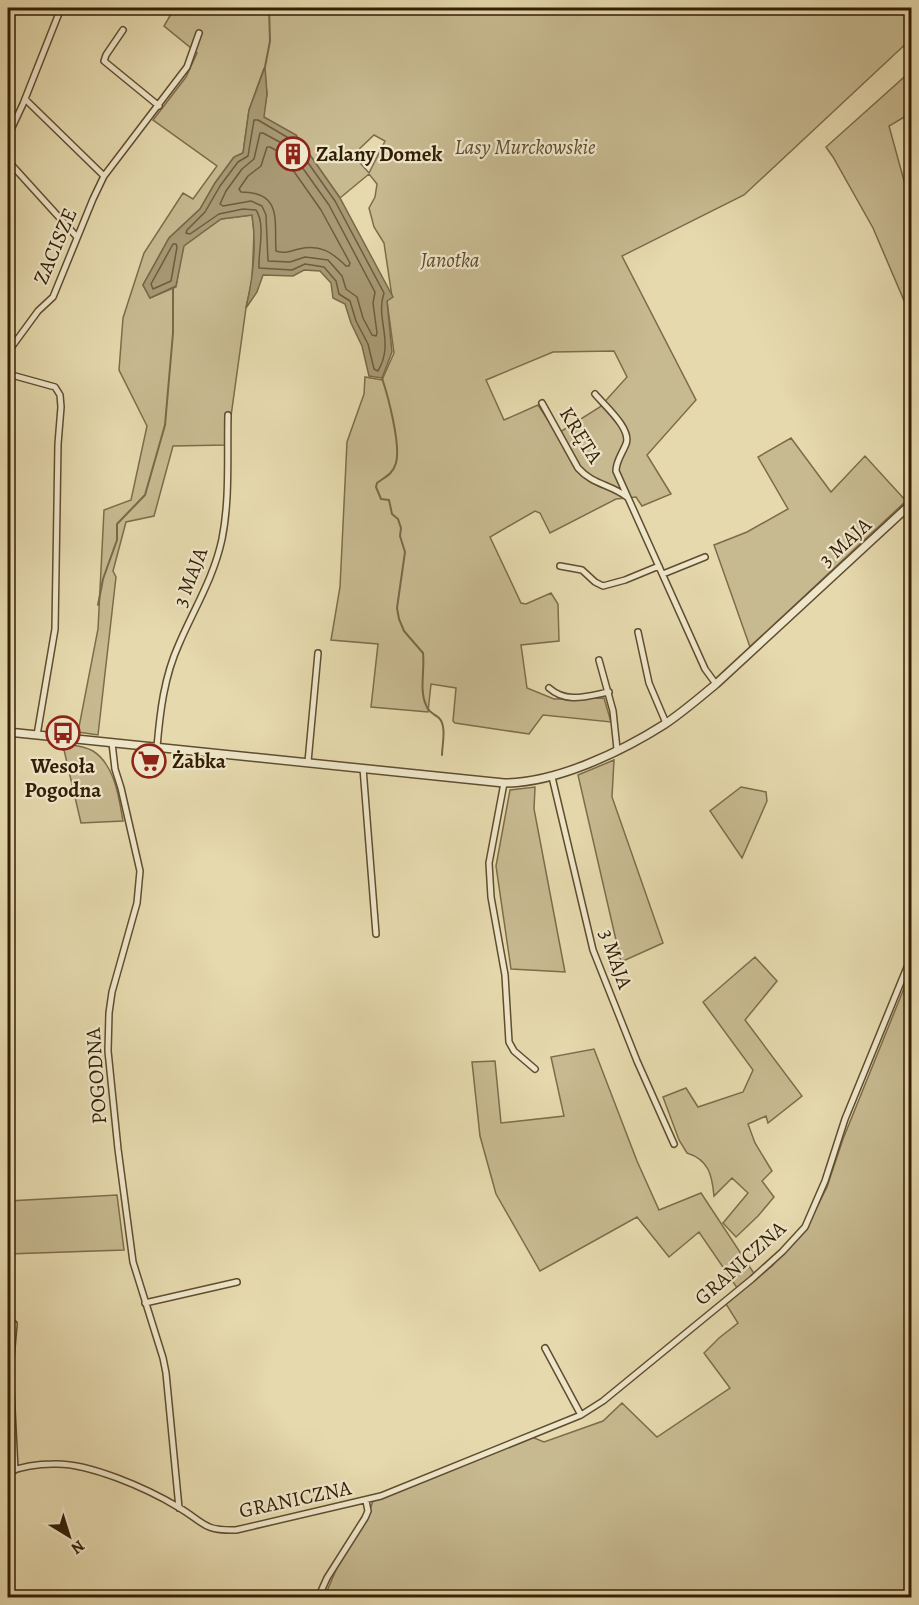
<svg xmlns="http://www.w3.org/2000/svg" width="919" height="1605" viewBox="0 0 919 1605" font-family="Alegreya,serif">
<rect width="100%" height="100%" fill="#e5d9ad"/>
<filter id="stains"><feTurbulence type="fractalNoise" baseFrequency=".00333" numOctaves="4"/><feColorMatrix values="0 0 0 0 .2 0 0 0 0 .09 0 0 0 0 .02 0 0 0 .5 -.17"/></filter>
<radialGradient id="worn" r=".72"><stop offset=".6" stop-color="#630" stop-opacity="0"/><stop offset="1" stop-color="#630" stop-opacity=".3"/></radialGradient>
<path fill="#c7b990" stroke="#7d6c4a" stroke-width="1.5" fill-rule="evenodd" d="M 157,8 L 911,8 L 911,39 L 744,195 L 622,256 L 696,400 L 647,455 L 671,494 L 642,506 L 636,497 L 616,499 L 550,533 L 540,513 L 535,511 L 490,537 L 521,603 L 526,604 L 551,593 L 558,604 L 559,641 L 521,645 L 527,688 L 554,699 L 604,698 L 611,722 L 543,715 L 529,734 L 455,723 L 453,721 L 456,688 L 431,684 L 428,712 L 371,707 L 378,644 L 331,640 L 340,587 L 347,442 L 364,394 L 365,377 L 382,380 L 394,353 L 387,301 L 392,297 L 384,243 L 374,227 L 369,208 L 375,197 L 377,184 L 369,174 L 340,198 L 296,135 L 263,117 L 267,94 L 264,68 L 249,110 L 243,153 L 234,157 L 215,183 L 200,209 L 169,238 L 143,285 L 150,298 L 176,287 L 183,246 L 221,219 L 252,215 L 254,233 L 252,280 L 246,308 L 227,445 L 173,446 L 154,516 L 126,522 L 113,571 L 116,577 L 98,735 L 78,732 L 98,629 L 104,510 L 131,500 L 147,426 L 119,370 L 123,318 L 144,253 L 183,193 L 193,199 L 217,166 L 153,120 L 186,77 L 197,53 L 164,26 L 171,14 ZM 374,135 L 385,141 L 369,173 L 353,155 ZM 614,351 L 627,377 L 600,407 L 557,434 L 538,405 L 504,420 L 486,380 L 553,352 Z
M 911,71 L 911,113 L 889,126 L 911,206 L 911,317 L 873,228 L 833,157 L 826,147 Z
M 791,438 L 831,492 L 865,456 L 906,501 L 750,647 L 714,545 L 747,532 L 788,509 L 758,457 Z
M 65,744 C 74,745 85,746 93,751 C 115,765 119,798 123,821 L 81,823 L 64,750 Z
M 614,760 L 612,797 L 663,943 L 621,962 L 578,775 Z
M 535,787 L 534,809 L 565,972 L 511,969 L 496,866 L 510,790 Z
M 741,787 L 766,792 L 767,801 L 742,858 L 710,811 Z
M 755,957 L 777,981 L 745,1020 L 802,1096 L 768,1123 L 766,1116 L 748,1124 L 755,1143 L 772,1171 L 762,1181 L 774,1197 L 758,1216 L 736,1237 L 723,1223 L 748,1193 L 732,1178 L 714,1196 C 712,1175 709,1160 687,1153 L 679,1140 L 663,1097 L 686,1088 L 698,1107 L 743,1092 L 753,1070 L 703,1002 Z
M 911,971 L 911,1597 L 324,1598 L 342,1556 L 367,1518 L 373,1501 L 532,1437 L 544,1442 L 603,1421 L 622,1403 L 657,1437 L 730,1388 L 704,1353 L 719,1338 L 738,1323 L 726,1304 L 740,1292 L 699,1232 L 669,1257 L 637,1217 L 540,1271 L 496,1194 L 480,1136 L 472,1062 L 495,1061 L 501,1123 L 564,1116 L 551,1057 L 594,1049 L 637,1161 L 659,1210 L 701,1193 L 757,1278 L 772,1266 L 808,1225 L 827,1187 L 843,1139 Z
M 117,1195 L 124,1250 L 8,1254 L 8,1201 Z"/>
<path fill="#a89974" stroke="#796847" stroke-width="1.5" d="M 265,67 L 267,94 L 264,117 L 296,135 L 340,198 L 393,297 L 387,301 L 392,352 L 382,378 L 369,376 L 362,346 L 351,323 L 345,304 L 333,298 L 331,283 L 320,271 L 304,270 L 293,276 L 263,275 L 257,292 L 246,308 C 253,278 257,246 252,215 L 221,219 L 184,246 L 176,286 L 150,298 L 143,285 L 169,238 L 200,209 L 215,183 L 234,157 L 243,153 L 249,110 Z"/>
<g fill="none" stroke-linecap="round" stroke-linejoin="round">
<path stroke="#6e5c3c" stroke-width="1.5" d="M 254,120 L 258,120 L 292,140 L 335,201 L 384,293 C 375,319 395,342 378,371 L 374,369 L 368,344 L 356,321 L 350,301 L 339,294 L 336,281 L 324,267 L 305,264 L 292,270 L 259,268 C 258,251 266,225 256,210 L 243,209 L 219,214 L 190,234 L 186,233 L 187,230 L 205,212 L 220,186 L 238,162 L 248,156 Z
M 260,133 L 263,133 L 287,146 L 329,205 L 375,292 L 373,303 L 377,333 L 376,336 L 372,335 L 363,318 L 357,297 L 346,289 L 342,276 L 328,260 L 305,257 L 290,262 L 268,261 L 266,215 L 262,206 L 251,201 L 223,206 L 220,204 L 226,191 L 242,169 L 254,159 Z
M 267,147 L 270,147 L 281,153 L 321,210 L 350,263 L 349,266 L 346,266 C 332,252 320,244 299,249 C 290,251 285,254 276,251 C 274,221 283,192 241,192 L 239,189 L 248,176 L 261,166 Z
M 173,244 L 176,244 L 177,247 L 171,281 L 153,289 L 151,284 Z"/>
<path stroke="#796847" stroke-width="2" d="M 265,67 L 270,41 L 269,8
M 382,378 C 388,396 401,445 396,463 C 393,474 385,477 377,483 L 376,487 L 381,499 L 389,500 L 392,514 L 398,519 L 401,528 L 400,536 L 405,552 L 397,608 L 399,619 L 404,631 L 423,653 C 425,669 419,690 426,705 C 428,712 434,714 439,718 C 447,726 442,745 442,755
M 98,605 L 103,579 L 117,540 L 117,524 L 145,495 L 165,425 L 173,333 L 173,288"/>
<defs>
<path id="minor" d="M 123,30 L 106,55 L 104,61 L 159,106
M 25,99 L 104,176
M 8,136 L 23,104 L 61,8
M 8,161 L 77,237
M 8,352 L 38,311 L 53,297 L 93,199 L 104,176 L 187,67 L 199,33
M 8,374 L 55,387 L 60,395 L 61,407 L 58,444 L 55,629 L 37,735
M 595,394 C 605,406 632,429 626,444 C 622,454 616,461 616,471 L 705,669 L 716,684
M 542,403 L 578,468 C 593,485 610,484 627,497
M 560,566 L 582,570 L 595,582 L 603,586 L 625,580 L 659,566
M 663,574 L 705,557
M 638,632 L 649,683 L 666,723
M 599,660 L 613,711 L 617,749
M 549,688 C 567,704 587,696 609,692
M 112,743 L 115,769 L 121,788 L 140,871 L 137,903 L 112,992 L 109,1013 L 108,1051 L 118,1149 L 133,1262 L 163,1358 L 166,1373 L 179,1508
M 157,747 C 160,712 164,677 179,644 C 194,609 214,577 222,539 C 230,499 227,456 228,415
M 308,762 L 318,653
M 363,768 L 376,934
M 552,777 L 593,950 L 637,1061 L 674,1144
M 504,783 L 489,863 L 491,897 L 505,975 L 509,1042 L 514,1051 L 535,1069
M 145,1303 L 237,1282
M 14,1324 L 10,1369 L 15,1470
M 545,1348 L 581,1415
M 8,1472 C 21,1467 38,1464 53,1464 C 88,1462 148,1489 178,1507 C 204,1522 202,1531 236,1530 L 381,1496 L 581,1415 L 603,1401 L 752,1279 L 782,1252 L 805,1227 L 825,1181 L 845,1119 L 912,955
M 318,1598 L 327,1578 L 365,1518 L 368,1511 L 366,1501"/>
<path id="tertiary" d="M 8,732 L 504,783 C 556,783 621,752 665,724 C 683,712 699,698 716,684 L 912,503"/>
</defs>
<use href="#minor" stroke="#604d2e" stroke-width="8"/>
<use href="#tertiary" stroke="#604d2e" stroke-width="10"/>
<use href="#minor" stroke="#eee6ca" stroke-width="5"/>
<use href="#tertiary" stroke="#eee6ca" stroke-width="7"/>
</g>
<defs>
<symbol id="building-ring" viewBox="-11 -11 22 22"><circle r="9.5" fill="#eee6ca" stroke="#8f2418" stroke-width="1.5"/><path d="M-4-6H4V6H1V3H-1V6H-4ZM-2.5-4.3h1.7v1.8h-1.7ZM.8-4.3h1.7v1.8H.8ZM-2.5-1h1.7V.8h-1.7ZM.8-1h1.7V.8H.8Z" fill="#8f2418"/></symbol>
<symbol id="bus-ring" viewBox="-11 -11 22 22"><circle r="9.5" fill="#eee6ca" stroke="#8f2418" stroke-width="1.5"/><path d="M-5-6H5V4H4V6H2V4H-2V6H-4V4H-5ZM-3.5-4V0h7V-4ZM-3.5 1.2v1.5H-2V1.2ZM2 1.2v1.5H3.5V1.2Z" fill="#8f2418"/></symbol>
<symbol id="supermarket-ring" viewBox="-11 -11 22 22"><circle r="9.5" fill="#eee6ca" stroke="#8f2418" stroke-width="1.5"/><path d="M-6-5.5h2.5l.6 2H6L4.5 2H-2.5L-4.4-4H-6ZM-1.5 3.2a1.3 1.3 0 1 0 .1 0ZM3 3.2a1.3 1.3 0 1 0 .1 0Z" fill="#8f2418"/></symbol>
</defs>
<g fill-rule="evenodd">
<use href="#building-ring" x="274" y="135" width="38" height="38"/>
<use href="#bus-ring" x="44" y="714" width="38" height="38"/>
<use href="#supermarket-ring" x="130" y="742" width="38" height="38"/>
</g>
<g text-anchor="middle" stroke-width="4.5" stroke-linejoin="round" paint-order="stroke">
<g font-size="21" font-style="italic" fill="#5f4c2e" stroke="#eee6ca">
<text x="525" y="154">Lasy Murckowskie</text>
<text x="450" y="267">Janotka</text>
</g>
<g font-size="21" font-weight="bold" fill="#331e04" stroke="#eee6ca" text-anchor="start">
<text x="316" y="161">Zalany Domek</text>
<text x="172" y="768">Żabka</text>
<text x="63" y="773" text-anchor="middle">Wesoła<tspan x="63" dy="24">Pogodna</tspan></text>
</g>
<g font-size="21" fill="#331e04" stroke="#eee6ca">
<text transform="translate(55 246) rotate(-67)" y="7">ZACISZE</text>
<text transform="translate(581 435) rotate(58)" y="7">KRĘTA</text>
<text transform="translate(845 542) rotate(-42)" y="7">3 MAJA</text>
<text transform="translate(190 577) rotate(-69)" y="7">3 MAJA</text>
<text transform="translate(616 959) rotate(71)" y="7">3 MAJA</text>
<text transform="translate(96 1076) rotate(-94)" y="7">POGODNA</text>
<text transform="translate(740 1263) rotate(-42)" y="7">GRANICZNA</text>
<text transform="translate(295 1499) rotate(-12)" y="7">GRANICZNA</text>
</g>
</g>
<rect width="919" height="1605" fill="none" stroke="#e5d9ad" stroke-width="30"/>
<rect x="9" y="9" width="901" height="1587" fill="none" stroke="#331e04" stroke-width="3"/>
<rect x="15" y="15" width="889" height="1575" fill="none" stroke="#331e04" stroke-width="1.5"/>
<g transform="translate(69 1536) rotate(142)" stroke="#eee6ca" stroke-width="4.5" paint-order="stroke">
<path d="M0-4.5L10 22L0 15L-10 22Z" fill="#331e04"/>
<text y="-9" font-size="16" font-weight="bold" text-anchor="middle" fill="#331e04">N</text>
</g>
<rect width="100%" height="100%" filter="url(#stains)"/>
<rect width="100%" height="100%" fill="url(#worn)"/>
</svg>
